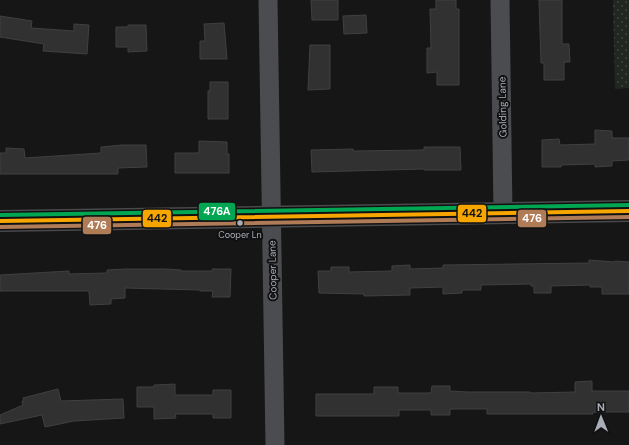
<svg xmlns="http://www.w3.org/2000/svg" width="629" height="445" viewBox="0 0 629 445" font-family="'DM Sans',sans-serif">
<defs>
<pattern id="park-dots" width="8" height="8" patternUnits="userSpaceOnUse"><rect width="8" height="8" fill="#202721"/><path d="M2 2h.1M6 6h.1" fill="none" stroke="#3e443f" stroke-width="1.8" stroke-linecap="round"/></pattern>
</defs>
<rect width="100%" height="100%" fill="#161617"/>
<path fill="url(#park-dots)" d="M 613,0 L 629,0 L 629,88 L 615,89 Z"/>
<path fill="#313132" stroke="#3f4043" d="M 311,0 L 338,0 L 338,20 L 312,20 Z
M 436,0 L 456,0 L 456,9 L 459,9 L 459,85 L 437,85 L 437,72 L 427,73 L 427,48 L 431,48 L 430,9 L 436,9 Z
M 539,0 L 562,0 L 562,44 L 569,44 L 570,62 L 564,62 L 564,80 L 544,80 L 544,63 L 541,63 Z
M 366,15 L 367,33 L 344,34 L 343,16 Z
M 0,16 L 32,21 L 31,28 L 74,31 L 74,24 L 89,25 L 87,54 L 43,51 L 44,44 L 0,37 Z
M 224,23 L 227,59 L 200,59 L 200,41 L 205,41 L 204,24 Z
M 128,25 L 146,25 L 147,51 L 128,52 L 128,47 L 116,47 L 116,27 L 128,27 Z
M 310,45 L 330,45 L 330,89 L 308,90 Z
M 210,82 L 228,82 L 228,119 L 208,119 L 208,91 L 210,91 Z
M 595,130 L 612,131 L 612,138 L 629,138 L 629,160 L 612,161 L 612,166 L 595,167 L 595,164 L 561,165 L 561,167 L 542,167 L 542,140 L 559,139 L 560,145 L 595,144 Z
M 199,141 L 227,142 L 227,154 L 229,154 L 229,173 L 175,173 L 175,153 L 199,153 Z
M 122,145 L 146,145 L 147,167 L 118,168 L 118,174 L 0,174 L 0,153 L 6,153 L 6,148 L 24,149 L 25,158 L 101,153 L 101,147 Z
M 424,147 L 460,147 L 461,170 L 424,170 L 424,169 L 312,172 L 311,150 L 353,149 L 353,151 L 424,150 Z
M 589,260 L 615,262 L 615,261 L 629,262 L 629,294 L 602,294 L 602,287 L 590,287 L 590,285 L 551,286 L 551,293 L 534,293 L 534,286 L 531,286 L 531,284 L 481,285 L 481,290 L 462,290 L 462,293 L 443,294 L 443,287 L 410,288 L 410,295 L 364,296 L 364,294 L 319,293 L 318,271 L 331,271 L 331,267 L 349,267 L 349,272 L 392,271 L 392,266 L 410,265 L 410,269 L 443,268 L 443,265 L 589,263 Z
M 125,269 L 165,269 L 181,270 L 181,271 L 213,271 L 212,269 L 231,269 L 230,297 L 212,297 L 213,291 L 200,291 L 200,290 L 125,288 L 125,298 L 111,299 L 111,304 L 90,305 L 89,291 L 0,291 L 0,275 L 69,271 L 69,274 L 107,273 L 107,270 Z
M 592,381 L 592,391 L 629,391 L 629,412 L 593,412 L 593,414 L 487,414 L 487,409 L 450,409 L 450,415 L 431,415 L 431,410 L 399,410 L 399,416 L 316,416 L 316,394 L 374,394 L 374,387 L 398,387 L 398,393 L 431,393 L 432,386 L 450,386 L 450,391 L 468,392 L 530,392 L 530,393 L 575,392 L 575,382 Z
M 175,384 L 175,395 L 213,395 L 213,390 L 231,390 L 231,418 L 213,418 L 213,414 L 175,414 L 176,418 L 154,419 L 154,407 L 137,407 L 137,387 L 154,387 L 154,385 Z
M 58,389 L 61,401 L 123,399 L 124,418 L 74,421 L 45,427 L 42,415 L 0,424 L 0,415 L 23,405 L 22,401 L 24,401 L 23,398 Z"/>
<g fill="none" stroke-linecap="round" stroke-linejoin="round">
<path stroke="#4b4c4f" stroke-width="19" d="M 268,0 L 275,445
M 500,0 L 503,213"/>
<path stroke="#4a4a4d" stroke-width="22" d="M 0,221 L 629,211"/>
<defs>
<path id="bus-1" d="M 0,221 L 629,211"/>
<path id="bus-2" d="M 0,227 L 629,217"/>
<path id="bus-3" d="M 0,215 L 629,205"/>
</defs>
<use href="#bus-1" stroke="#111112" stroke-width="7"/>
<use href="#bus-2" stroke="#111112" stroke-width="7"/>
<use href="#bus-3" stroke="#111112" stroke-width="7"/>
<use href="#bus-1" stroke="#f7a600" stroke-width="4"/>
<use href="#bus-2" stroke="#b07c57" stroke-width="4"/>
<use href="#bus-3" stroke="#00a651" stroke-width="4"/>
</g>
<circle fill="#a9adb6" stroke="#111112" stroke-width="1.5" cx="240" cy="223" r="3.5"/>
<g text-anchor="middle" stroke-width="4" stroke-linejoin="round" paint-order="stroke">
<g font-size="9" fill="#a9adb6" stroke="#111112">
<text x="240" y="238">Cooper Ln</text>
</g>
<g font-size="10" fill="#a9adb6" stroke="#111112">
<text transform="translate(502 107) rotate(-91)" y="4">Golding Lane</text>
<text transform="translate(272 270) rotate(-91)" y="4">Cooper Lane</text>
</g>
</g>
<g stroke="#111112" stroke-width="1.5">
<rect x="198" y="202" width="38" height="19" rx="4" fill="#00a651"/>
<rect x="457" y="204" width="30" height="19" rx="4" fill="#f7a600"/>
<rect x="142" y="209" width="30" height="19" rx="4" fill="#f7a600"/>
<rect x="517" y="209" width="30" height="19" rx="4" fill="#b07c57"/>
<rect x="82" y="216" width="30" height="19" rx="4" fill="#b07c57"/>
</g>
<g font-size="11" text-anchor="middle" font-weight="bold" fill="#fff">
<text x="217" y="215">476A</text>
<text x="532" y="222">476</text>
<text x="97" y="229">476</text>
</g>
<g font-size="11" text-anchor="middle" font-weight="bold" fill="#111">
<text x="472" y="217">442</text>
<text x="157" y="222">442</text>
</g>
<g transform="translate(601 417) rotate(359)" stroke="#111112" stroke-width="3" paint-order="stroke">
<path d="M0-3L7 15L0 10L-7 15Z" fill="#a9adb6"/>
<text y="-6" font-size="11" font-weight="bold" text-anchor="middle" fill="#a9adb6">N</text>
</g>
</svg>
